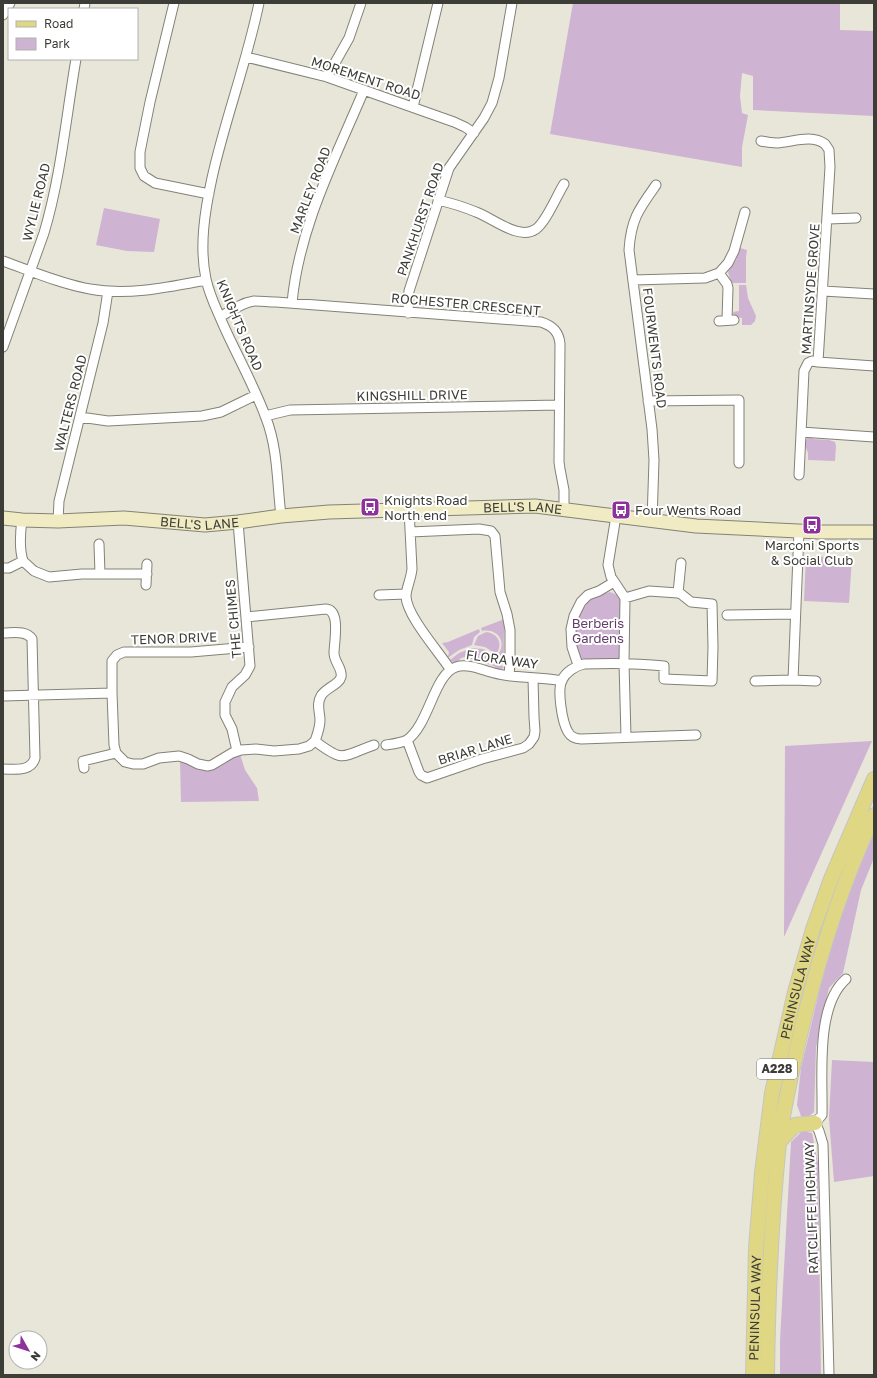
<svg xmlns="http://www.w3.org/2000/svg" width="877" height="1378" viewBox="0 0 877 1378" font-family="'Golos Text',sans-serif">
<rect width="100%" height="100%" fill="#e8e6d9"/>
<path fill="#ceb3d2" d="M 573,3 L 840,3 L 840,30 L 874,31 L 874,116 L 753,110 L 753,76 L 742,73 L 740,96 L 742,113 L 748,115 L 742,147 L 742,167 L 550,134 Z
M 104,208 L 160,219 L 154,252 L 127,251 L 96,245 Z
M 740,248 L 747,250 L 746,257 L 746,283 L 731,283 L 728,272 L 736,260 Z
M 739,285 L 746,285 L 748,298 L 756,316 L 755,321 L 751,325 L 742,325 L 742,318 C 737,317 734,317 733,312 L 739,311 Z
M 809,437 L 812,437 L 813,439 L 829,440 L 835,442 L 836,446 L 835,461 L 808,460 C 808,458 808,455 808,453 C 806,447 802,442 809,437 Z
M 806,556 L 852,558 L 849,603 L 804,601 Z
M 610,592 L 615,594 L 622,599 L 620,659 L 582,660 L 578,656 L 573,629 L 579,611 L 582,611 L 587,603 L 587,599 Z
M 504,616 L 506,617 C 503,623 504,654 504,662 L 506,666 L 502,663 L 497,656 C 508,643 498,628 482,631 L 481,628 L 502,620 Z
M 479,629 L 480,632 L 474,637 L 472,645 L 459,650 L 449,657 L 448,657 L 449,652 L 442,643 L 448,642 Z
M 487,632 C 499,634 503,645 496,654 L 485,647 L 474,645 L 478,636 L 484,633 Z
M 472,648 L 483,649 L 491,653 L 504,668 L 497,670 L 494,666 L 465,657 L 461,658 L 457,662 L 453,662 L 450,660 L 459,653 Z
M 872,741 L 784,937 L 785,746 Z
M 240,754 L 245,770 L 257,788 L 259,801 L 181,802 L 180,758 C 191,769 207,773 221,766 C 228,762 233,757 240,754 Z
M 874,834 L 874,858 L 861,890 L 843,973 L 829,988 L 816,1048 L 814,1112 L 807,1118 L 801,1116 L 797,1105 L 801,1068 L 832,937 L 857,869 Z
M 832,1060 L 874,1062 L 874,1176 L 834,1182 L 829,1118 Z
M 802,1131 L 812,1133 L 818,1163 L 821,1375 L 780,1375 L 780,1340 L 791,1142 Z"/>
<g fill="none" stroke-linecap="round" stroke-linejoin="round">
<defs>
<path id="street" d="M 174,3 L 150,102 L 140,152 L 140,168 L 144,176 L 155,183 L 209,194
M 259,3 C 247,62 225,119 212,178 C 205,210 199,246 206,279 C 209,294 216,308 222,322 C 236,354 254,385 266,418 C 278,449 277,483 281,516
M 84,9 L 85,3
M 3,15 L 10,3
M 246,57 L 327,77 L 454,122 L 465,127 L 474,133
M 327,77 L 349,38 L 361,3
M 413,107 L 438,3
M 761,141 C 766,142 772,143 777,143 C 793,142 811,134 825,144 L 829,150 L 830,167 L 818,362 L 812,361 L 808,363 L 804,371 L 799,475
M 438,200 C 451,203 464,207 476,212 C 493,218 519,241 536,229 C 546,222 557,195 564,184
M 828,219 L 856,218
M 3,261 C 31,271 61,284 90,289 C 128,296 169,287 206,280
M 719,273 L 727,284 L 728,288 L 727,320
M 633,280 L 705,278 L 719,273 L 728,263 L 734,251 L 745,212
M 823,291 L 874,294
M 292,303 C 299,227 335,159 364,90
M 408,313 L 409,291 L 449,168 L 484,118 L 492,103 L 499,78 L 512,3
M 220,317 C 230,311 241,303 254,301 C 261,301 269,302 276,302 L 541,322 C 553,326 559,332 560,344 L 559,462 L 560,469 L 564,490 L 564,509
M 719,321 L 734,320
M 3,347 L 44,233 C 61,176 66,117 76,59
M 818,362 L 874,366
M 648,401 L 739,400 L 739,463
M 265,416 L 290,410 L 559,405
M 80,417 L 108,421 L 202,416 L 221,412 L 256,395
M 801,432 L 874,437
M 409,509 L 412,569 C 411,579 406,589 406,596 C 406,615 439,652 450,669
M 616,516 L 608,565 L 611,577 L 625,598 L 624,663 L 626,737
M 22,520 C 20,534 19,548 23,561
M 58,521 L 59,501 L 103,323 L 108,291
M 652,521 L 654,460 L 652,429 L 629,250 C 631,219 639,209 656,185
M 410,532 L 479,529 L 491,531 L 495,536 L 500,592 L 507,614 L 510,630 L 510,663 L 509,676
M 99,544 L 100,574
M 3,568 L 9,568 L 23,561 L 34,571 L 49,577 L 82,574 L 147,574
M 146,585 L 147,564
M 678,593 L 681,563
M 379,595 L 406,594
M 625,598 L 649,591 L 678,593 L 681,594 L 691,602 L 712,604 L 713,647 L 712,681 L 664,679 L 664,666 C 637,663 611,663 584,664 C 575,666 566,672 562,680 C 557,690 562,722 568,732 C 571,737 576,739 581,739 L 696,735
M 727,615 L 795,614
M 246,617 L 326,609 C 341,610 334,643 334,653 C 334,662 343,669 341,677 C 339,685 325,688 321,696 C 316,704 320,712 320,720 C 320,728 317,735 315,741
M 3,633 C 13,633 26,630 32,639 L 35,758 C 31,772 15,769 3,769
M 249,647 L 191,652 L 124,652 L 117,655 L 112,661 L 112,693 L 114,745 L 116,753 L 125,762 L 133,764 L 143,764 L 159,758 L 179,756 L 188,759 L 198,764 L 208,766 L 212,765 L 232,753 L 241,750 L 256,749 L 274,751 L 299,749 L 309,746 L 315,741 C 345,764 342,756 374,745
M 578,665 L 572,647 L 571,629 L 574,616 L 581,602 L 588,595 L 599,591 L 614,582
M 793,680 L 816,681
M 755,681 L 793,680 L 799,531
M 3,696 L 112,693
M 407,740 L 419,772 L 421,775 L 427,778 L 482,759 L 523,748 L 529,744 L 534,737 L 535,731 L 534,717 L 533,678
M 386,745 C 393,744 401,743 407,740 C 429,725 434,674 456,667 C 468,663 482,670 494,673 C 516,679 539,676 562,681
M 237,751 L 232,729 L 225,715 L 225,702 L 232,687 L 245,675 L 250,666 L 238,522
M 84,768 L 83,761 L 116,753
M 829,1375 L 823,1144 L 819,1131 L 815,1123 L 822,1115 C 823,1077 815,1006 846,979"/>
<g id="secondary">
<path id="s1" d="M 3,518 L 22,520 L 58,521 L 124,518 L 205,525 L 238,522 L 281,516 L 329,512 L 535,506 L 696,526 L 819,532 L 874,532"/>
</g>
<g id="primary">
<path d="M 780,1141 L 795,1125 L 815,1123"/>
<path id="s2" d="M 753,1375 L 756,1248 L 762,1173 L 772,1093 L 795,992 L 813,929 L 831,879 L 874,779"/>
<path d="M 767,1375 C 768,1297 771,1220 779,1143 C 783,1109 791,1077 798,1044 C 816,966 839,888 874,815"/>
</g>
</defs>
<use href="#street" stroke="#838276" stroke-width="11"/>
<use href="#secondary" stroke="#838276" stroke-width="15"/>
<use href="#primary" stroke="#c5c5c3" stroke-width="16"/>
<use href="#street" stroke="#fff" stroke-width="9"/>
<use href="#secondary" stroke="#f0ebc2" stroke-width="13"/>
<use href="#primary" stroke="#e0d785" stroke-width="14"/>
</g>
<defs>
<symbol id="bus-square" viewBox="-11 -11 22 22"><rect x="-9" y="-9" width="18" height="18" rx="4" fill="#8d329d" stroke="#fff"/><path d="M-5-6H5V4H4V6H2V4H-2V6H-4V4H-5ZM-3.5-4V0h7V-4ZM-3.5 1.2v1.5H-2V1.2ZM2 1.2v1.5H3.5V1.2Z" fill="#fff"/></symbol>
</defs>
<g fill-rule="evenodd">
<use href="#bus-square" x="359" y="496" width="22" height="22"/>
<use href="#bus-square" x="610" y="499" width="22" height="22"/>
<use href="#bus-square" x="801" y="514" width="22" height="22"/>
</g>
<g text-anchor="middle" stroke-width="4" stroke-linejoin="round" paint-order="stroke">
<rect fill="#fff" stroke="#777774" stroke-width="1" x="757" y="1059" width="40" height="20" rx="3"/>
<g font-size="12" font-weight="bold" fill="#3d3d38">
<text x="777" y="1073">A228</text>
</g>
<g font-size="13" fill="#3d3d38" stroke="#fff">
<text transform="translate(366 78) rotate(18)" y="5">MOREMENT ROAD</text>
<text transform="translate(310 190) rotate(-69)" y="5">MARLEY ROAD</text>
<text transform="translate(36 202) rotate(-76)" y="5">WYLIE ROAD</text>
<text transform="translate(420 219) rotate(-71)" y="5">PANKHURST ROAD</text>
<text transform="translate(810 289) rotate(-86)" y="5">MARTINSYDE GROVE</text>
<text transform="translate(466 304) rotate(5)" y="5">ROCHESTER CRESCENT</text>
<text transform="translate(240 325) rotate(67)" y="5">KNIGHTS ROAD</text>
<text transform="translate(655 348) rotate(83)" y="5">FOURWENTS ROAD</text>
<text transform="translate(412 395) rotate(-1)" y="5">KINGSHILL DRIVE</text>
<text transform="translate(70 403) rotate(-76)" y="5">WALTERS ROAD</text>
<text dy="5" stroke="none"><textPath href="#s1" startOffset="521">BELL'S LANE</textPath></text>
<text dy="5" stroke="none"><textPath href="#s1" startOffset="197">BELL'S LANE</textPath></text>
<text transform="translate(233 619) rotate(-95)" y="5">THE CHIMES</text>
<text transform="translate(174 638) rotate(-2)" y="5">TENOR DRIVE</text>
<text transform="translate(502 659) rotate(8)" y="5">FLORA WAY</text>
<text transform="translate(475 749) rotate(-17)" y="5">BRIAR LANE</text>
<text dy="5" stroke="none"><textPath href="#s2" startOffset="391">PENINSULA WAY</textPath></text>
<text transform="translate(811 1208) rotate(-92)" y="5">RATCLIFFE HIGHWAY</text>
<text dy="5" stroke="none"><textPath href="#s2" startOffset="67">PENINSULA WAY</textPath></text>
</g>
<g font-size="13" fill="#3d3d38" stroke="#fff" text-anchor="start">
<text x="384" y="505">Knights Road<tspan x="384" dy="15">North end</tspan></text>
<text x="635" y="515">Four Wents Road</text>
<text x="812" y="550" text-anchor="middle">Marconi Sports<tspan x="812" dy="15">&amp; Social Club</tspan></text>
</g>
<g font-size="13" fill="#633d69" stroke="#fff">
<text x="598" y="628">Berberis<tspan x="598" dy="15">Gardens</tspan></text>
</g>
</g>
<rect width="877" height="1378" fill="none" stroke="#3d3d38" stroke-width="8"/>
<rect x="8" y="8" width="130" height="52" fill="#ffffff" stroke="#b1b1af"/>
<rect x="16" y="21" width="20" height="6" fill="#e0d785" stroke="#b1b1af"/>
<text x="44" y="28" font-size="12" fill="#3d3d38">Road</text>
<rect x="16" y="38" width="20" height="12" fill="#ceb3d2" stroke="#b1b1af"/>
<text x="44" y="48" font-size="12" fill="#3d3d38">Park</text>
<g transform="translate(28 1350) rotate(129)"><circle r="19" fill="#ffffff" stroke="#b1b1af"/>
<path d="M0-3L7 15L0 10L-7 15Z" fill="#8d329d"/>
<text y="-6" font-size="11" font-weight="bold" text-anchor="middle" fill="#3d3d38">N</text>
</g>
</svg>
